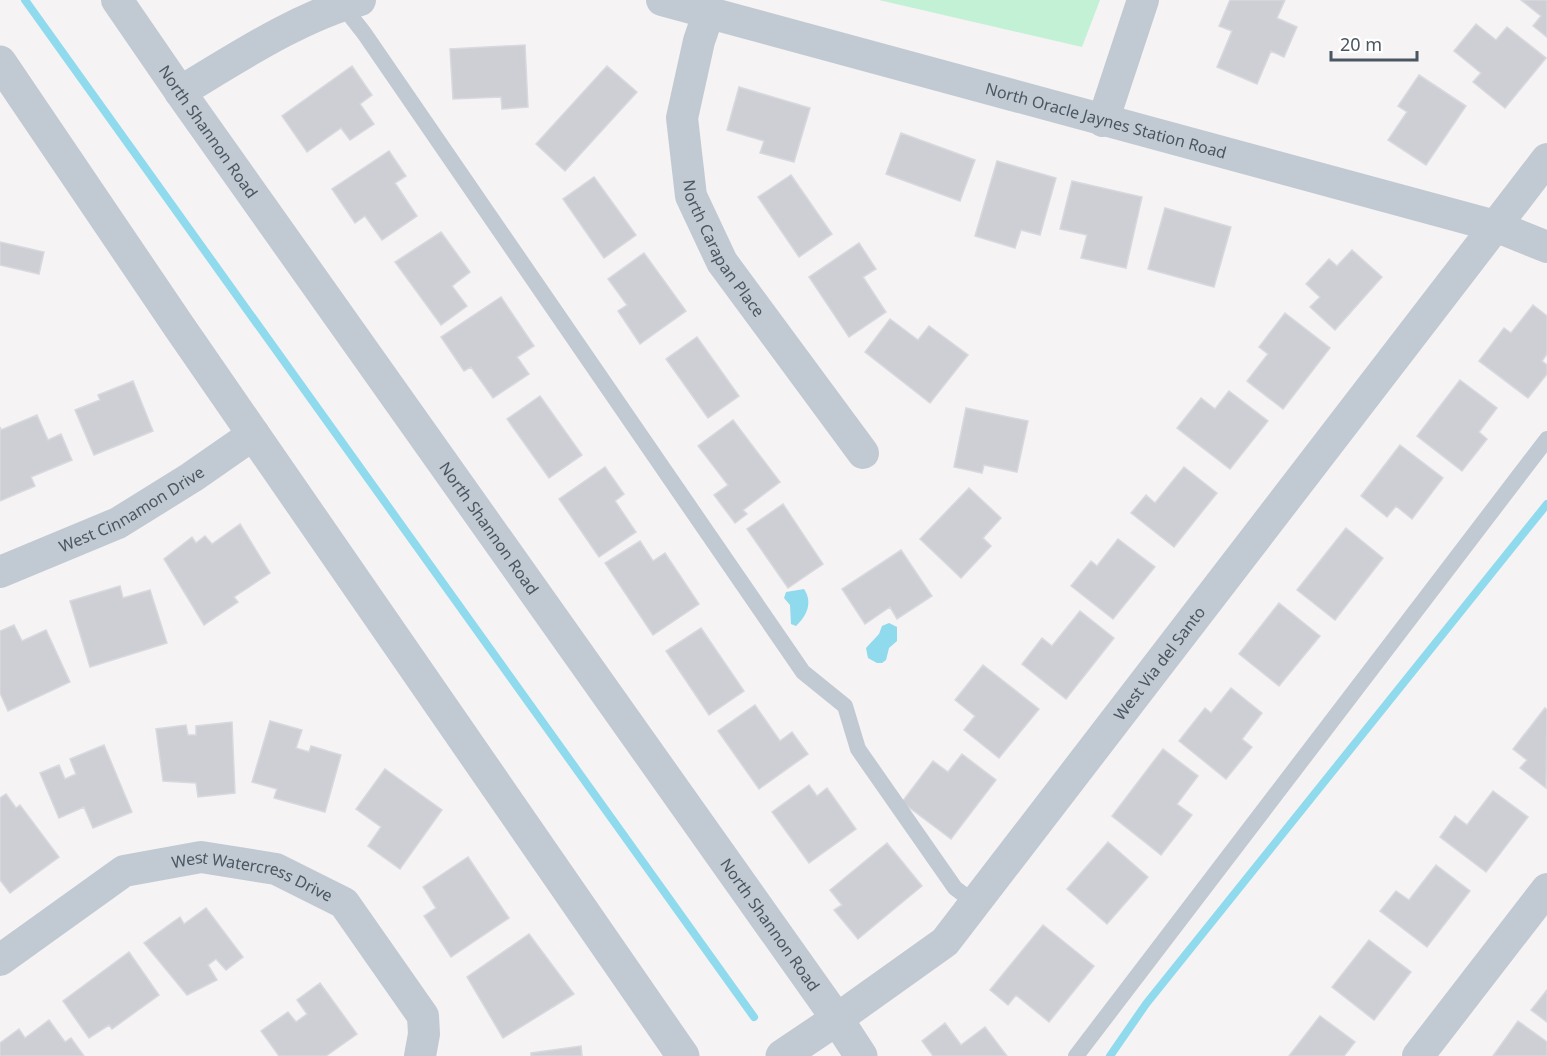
<svg xmlns="http://www.w3.org/2000/svg" width="1547" height="1056" viewBox="0 0 1547 1056" font-family="'Noto Sans',sans-serif">
<rect width="100%" height="100%" fill="#f5f3f3"/>
<path fill="#c3f1d5" d="M 879,0 L 1100,0 L 1082,47 Z"/>
<path fill="#90daee" d="M 804,589 C 813,602 807,616 796,626 L 791,624 L 790,605 L 784,598 L 786,592 Z
M 889,623 L 897,627 L 897,641 L 889,648 L 886,660 L 882,663 L 877,663 L 868,658 L 866,648 L 879,634 L 882,626 Z"/>
<g fill="none" stroke-linecap="round" stroke-linejoin="round">
<path stroke="#90daee" stroke-width="8" d="M 25,0 L 754,1017
M 1110,1056 L 1146,1004 L 1547,504"/>
</g>
<path fill="#cdcfd5" stroke="#d7d9de" stroke-width="1.5" d="M 1230,0 L 1285,0 L 1277,18 L 1297,27 L 1284,57 L 1271,51 L 1257,84 L 1217,67 L 1232,31 L 1219,26 Z
M 1521,0 L 1547,0 L 1547,37 L 1533,26 L 1541,16 Z
M 1476,24 L 1496,40 L 1507,27 L 1546,58 L 1505,108 L 1473,82 L 1481,73 L 1454,51 Z
M 525,45 L 528,107 L 502,109 L 501,97 L 453,99 L 450,49 Z
M 352,66 L 372,95 L 360,104 L 374,124 L 350,140 L 341,128 L 307,152 L 282,116 Z
M 607,66 L 637,92 L 565,171 L 536,144 Z
M 1419,75 L 1466,106 L 1426,165 L 1388,140 L 1407,112 L 1398,106 Z
M 739,87 L 810,108 L 794,162 L 760,153 L 764,141 L 727,130 Z
M 901,133 L 975,160 L 960,201 L 886,174 Z
M 389,151 L 406,176 L 395,183 L 417,216 L 382,240 L 365,216 L 355,223 L 332,189 Z
M 997,161 L 1056,178 L 1040,235 L 1021,230 L 1015,248 L 975,236 Z
M 791,175 L 832,234 L 799,257 L 758,197 Z
M 594,177 L 636,235 L 604,258 L 563,199 Z
M 1072,181 L 1142,197 L 1126,268 L 1081,258 L 1087,235 L 1060,229 Z
M 1165,208 L 1231,227 L 1214,287 L 1148,269 Z
M 441,232 L 470,272 L 452,286 L 467,306 L 441,325 L 395,262 Z
M 0,242 L 44,252 L 39,274 L 0,265 Z
M 859,243 L 876,269 L 863,277 L 886,312 L 849,337 L 809,277 Z
M 1352,250 L 1382,277 L 1335,330 L 1310,307 L 1320,297 L 1306,284 L 1329,259 L 1337,266 Z
M 644,253 L 686,311 L 640,344 L 618,311 L 627,305 L 608,279 Z
M 501,297 L 534,346 L 517,357 L 529,374 L 493,398 L 471,367 L 464,371 L 441,337 Z
M 1533,305 L 1547,316 L 1547,354 L 1542,361 L 1547,365 L 1547,374 L 1528,398 L 1479,361 L 1504,328 L 1511,333 Z
M 1285,313 L 1330,348 L 1283,409 L 1247,381 L 1268,354 L 1259,347 Z
M 890,319 L 918,340 L 929,326 L 968,355 L 930,403 L 865,352 Z
M 697,337 L 739,396 L 708,418 L 666,359 Z
M 1460,380 L 1497,408 L 1479,432 L 1487,439 L 1462,471 L 1417,436 Z
M 133,381 L 153,431 L 94,455 L 75,410 L 100,400 L 98,395 Z
M 1229,391 L 1268,421 L 1230,469 L 1177,428 L 1201,398 L 1215,409 Z
M 540,396 L 582,455 L 549,478 L 507,419 Z
M 966,408 L 1028,421 L 1017,472 L 984,465 L 982,473 L 954,467 Z
M 37,415 L 48,440 L 61,434 L 72,460 L 31,477 L 35,486 L 0,501 L 0,427 L 1,430 Z
M 733,420 L 780,482 L 743,510 L 747,514 L 735,523 L 714,495 L 728,485 L 698,446 Z
M 1400,445 L 1443,478 L 1412,519 L 1396,506 L 1387,517 L 1361,496 Z
M 605,467 L 624,494 L 615,501 L 636,532 L 599,557 L 559,499 Z
M 1184,467 L 1217,493 L 1174,547 L 1131,513 L 1146,495 L 1155,503 Z
M 969,488 L 1001,518 L 983,538 L 991,546 L 961,578 L 920,539 Z
M 783,504 L 823,564 L 788,588 L 747,529 Z
M 240,524 L 270,573 L 234,597 L 238,602 L 204,625 L 164,559 L 192,537 L 196,543 L 205,536 L 212,544 Z
M 1346,528 L 1383,558 L 1335,620 L 1297,590 Z
M 1118,539 L 1155,567 L 1113,619 L 1071,586 L 1091,561 L 1097,566 Z
M 640,541 L 653,561 L 665,553 L 699,604 L 653,635 L 605,563 Z
M 901,550 L 932,596 L 897,619 L 890,607 L 865,624 L 842,589 Z
M 120,586 L 123,598 L 150,590 L 167,643 L 90,667 L 70,601 Z
M 1279,603 L 1320,636 L 1279,686 L 1239,654 Z
M 1080,611 L 1114,638 L 1066,699 L 1022,664 L 1042,638 L 1052,646 Z
M 14,625 L 22,641 L 46,630 L 70,682 L 8,711 L 0,693 L 0,631 Z
M 701,628 L 744,691 L 709,715 L 666,651 Z
M 983,665 L 1039,709 L 999,758 L 964,730 L 975,716 L 955,700 Z
M 1231,688 L 1262,713 L 1242,739 L 1252,747 L 1226,779 L 1179,741 L 1205,708 L 1211,713 Z
M 755,705 L 780,741 L 792,732 L 808,754 L 759,789 L 718,731 Z
M 1545,708 L 1547,710 L 1546,788 L 1520,768 L 1527,760 L 1513,749 Z
M 270,721 L 302,730 L 296,748 L 309,752 L 311,746 L 341,755 L 325,812 L 274,798 L 277,789 L 252,782 Z
M 232,722 L 235,793 L 198,797 L 196,783 L 163,781 L 156,729 L 186,725 L 188,735 L 196,735 L 196,726 Z
M 104,745 L 132,812 L 93,828 L 84,807 L 59,818 L 40,773 L 59,765 L 65,779 L 76,774 L 70,759 Z
M 1163,749 L 1198,776 L 1177,804 L 1192,815 L 1161,855 L 1112,816 Z
M 962,754 L 996,780 L 951,839 L 902,802 L 933,761 L 948,772 Z
M 385,769 L 442,810 L 400,869 L 368,846 L 381,827 L 356,809 Z
M 809,785 L 817,796 L 827,788 L 856,829 L 809,863 L 772,812 Z
M 1493,791 L 1528,817 L 1486,872 L 1440,837 L 1455,816 L 1467,825 Z
M 6,794 L 16,808 L 20,805 L 59,857 L 10,893 L 0,880 L 0,798 Z
M 1108,842 L 1148,877 L 1107,924 L 1067,889 Z
M 887,843 L 922,886 L 858,939 L 834,910 L 842,905 L 830,890 Z
M 468,857 L 509,918 L 451,957 L 424,916 L 436,908 L 423,887 Z
M 1436,865 L 1470,891 L 1427,947 L 1380,911 L 1396,891 L 1409,900 Z
M 206,908 L 243,957 L 226,970 L 216,959 L 208,965 L 217,980 L 187,995 L 144,943 L 180,917 L 184,924 Z
M 1043,925 L 1094,966 L 1049,1022 L 1016,995 L 1008,1005 L 990,990 Z
M 529,934 L 574,994 L 503,1038 L 467,977 Z
M 1369,940 L 1411,972 L 1374,1020 L 1332,987 Z
M 129,952 L 159,995 L 112,1029 L 109,1025 L 89,1038 L 63,1001 Z
M 320,983 L 357,1034 L 326,1056 L 279,1056 L 261,1031 L 288,1012 L 296,1022 L 307,1014 L 297,1000 Z
M 1547,990 L 1547,1022 L 1531,1010 Z
M 1320,1016 L 1355,1042 L 1344,1056 L 1289,1056 Z
M 49,1020 L 65,1042 L 71,1038 L 84,1056 L 0,1056 L 0,1043 L 19,1029 L 25,1038 Z
M 1518,1021 L 1547,1042 L 1547,1056 L 1493,1056 Z
M 945,1023 L 961,1045 L 985,1027 L 1007,1056 L 933,1056 L 922,1041 Z
M 581,1046 L 582,1056 L 531,1056 L 531,1053 Z"/>
<g fill="none" stroke-linecap="round" stroke-linejoin="round">
<path stroke="#c1cad2" stroke-width="16" d="M 342,5 L 364,33 L 803,672 L 845,706 L 858,749 L 955,888 L 976,904
M 1076,1056 L 1547,439"/>
<g stroke="#c1cad2" stroke-width="32">
<path id="s1" d="M 117,0 L 185,99 L 837,1019 L 945,942 L 1547,159"/>
<path id="s2" d="M 662,0 L 1495,226 L 1547,247"/>
<path id="s3" d="M 709,12 L 699,41 L 682,118 L 691,196 L 722,262 L 863,453"/>
<path d="M 180,92 C 235,59 298,17 360,0"/>
<path d="M 1103,121 L 1143,0"/>
<path id="s4" d="M 0,572 L 118,523 L 192,477 L 254,434"/>
<path id="s5" d="M 0,960 L 124,871 L 201,857 L 276,869 L 344,903 L 423,1016 L 424,1034 L 420,1056"/>
<path d="M 1418,1056 L 1547,889"/>
</g>
<path stroke="#c1cad2" stroke-width="33" d="M 0,62 L 178,325 L 683,1056
M 782,1056 L 837,1019 L 861,1056"/>
</g>
<g text-anchor="middle" stroke-width="6" stroke-linejoin="round" paint-order="stroke">
<g font-size="16" fill="#4a5661" stroke="#fff">
<text dy="6" stroke="none"><textPath href="#s2" startOffset="460">North Oracle Jaynes Station Road</textPath></text>
<text dy="6" stroke="none"><textPath href="#s1" startOffset="160">North Shannon Road</textPath></text>
<text dy="6" stroke="none"><textPath href="#s3" startOffset="249">North Carapan Place</textPath></text>
<text dy="6" stroke="none"><textPath href="#s4" startOffset="146">West Cinnamon Drive</textPath></text>
<text dy="6" stroke="none"><textPath href="#s1" startOffset="646">North Shannon Road</textPath></text>
<text dy="6" stroke="none"><textPath href="#s1" startOffset="1732">West Via del Santo</textPath></text>
<text dy="6" stroke="none"><textPath href="#s5" startOffset="285">West Watercress Drive</textPath></text>
<text dy="6" stroke="none"><textPath href="#s1" startOffset="1132">North Shannon Road</textPath></text>
</g>
</g>
<path d="M1331 51v9h86v-9" fill="none" stroke="#4a5661" stroke-width="3"/>
<text x="1340" y="51" font-size="18" fill="#4a5661" stroke="#ffffff" stroke-width="4.5" paint-order="stroke">20 m</text>
</svg>
